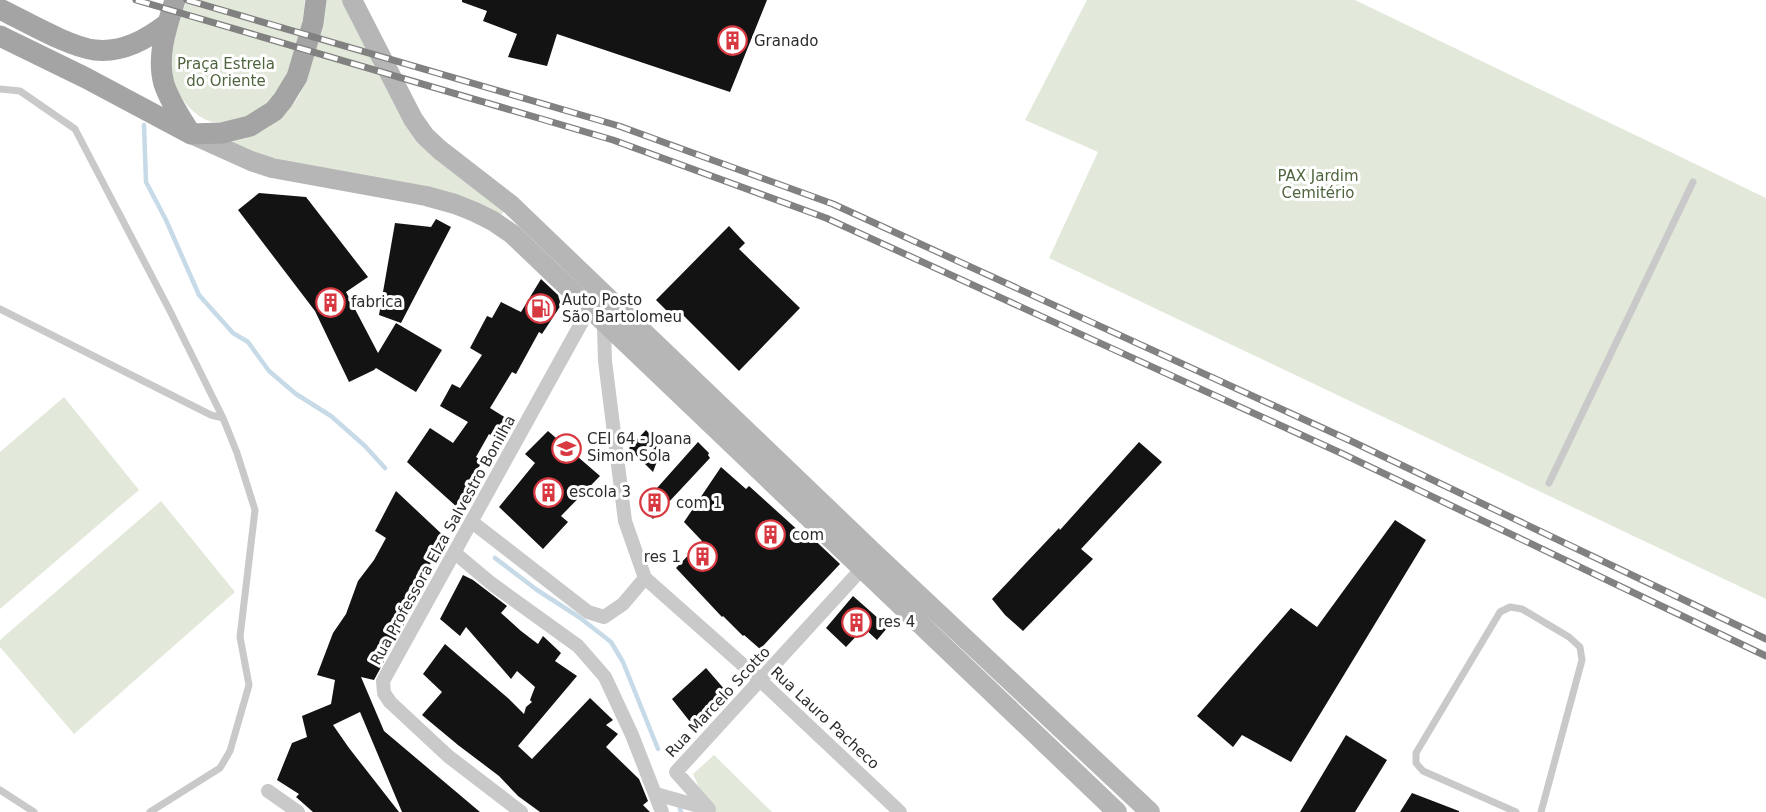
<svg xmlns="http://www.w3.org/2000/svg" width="1766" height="812" viewBox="0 0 1766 812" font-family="'DejaVu Sans',sans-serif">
<rect width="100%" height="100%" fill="#fff"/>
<path fill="#e2e9da" d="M 187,0 L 305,0 C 302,33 293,72 273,99 C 265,109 251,117 238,119 C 233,120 226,123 221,123 C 192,123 170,87 169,61 C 169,40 179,19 187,0 Z
M 326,0 L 342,0 L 354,17 L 406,122 L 505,210 L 500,216 L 260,155 L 229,143 C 236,140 244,139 252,136 C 272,128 289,112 300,94 L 323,24 Z
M 1087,0 L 1355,0 L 1766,198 L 1766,599 L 1049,258 L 1098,152 L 1025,120 Z
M 64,397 L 139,490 L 0,609 L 0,452 Z
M 161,501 L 235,592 L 74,734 L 0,647 L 0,640 Z
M 714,755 L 772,812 L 710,812 L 693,774 Z"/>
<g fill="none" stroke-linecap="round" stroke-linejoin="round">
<path stroke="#c7dae8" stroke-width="4.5" d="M 144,125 L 146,182 L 166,220 L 199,295 L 233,333 L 248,342 L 269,371 L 296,394 L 331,416 L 365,446 L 385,468
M 495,558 L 537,590 L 579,617 L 611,642 L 623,662 L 658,749
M 680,809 L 681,812"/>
</g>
<path fill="#131313" d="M 462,0 L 767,0 L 730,92 L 557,34 L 547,66 L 508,57 L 517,34 L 483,21 L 487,11 L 462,2 Z
M 259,193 L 306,197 L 368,277 L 346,292 L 378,353 L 396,323 L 442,350 L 416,392 L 376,368 L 374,370 L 349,382 L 315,311 L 238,210 Z
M 436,219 L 451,227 L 401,323 L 379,315 L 395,223 L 431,227 Z
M 729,226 L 745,243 L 739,249 L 800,308 L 739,371 L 680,312 L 674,318 L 656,300 Z
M 541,279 L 558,295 L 561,305 L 542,334 L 539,332 L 516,374 L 512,372 L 490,408 L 506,418 L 495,438 L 489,434 L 476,457 L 482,461 L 458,508 L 407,462 L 430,428 L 453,443 L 468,422 L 440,406 L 452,384 L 460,388 L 482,355 L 470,348 L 487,316 L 492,318 L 501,302 L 521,312 Z
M 646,430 L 662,448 L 653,472 L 629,448 Z
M 548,431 L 600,476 L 561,516 L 568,522 L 543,549 L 499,507 L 535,463 L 525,454 Z
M 698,442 L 709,453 L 708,455 L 710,458 L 653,519 L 641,506 Z
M 1139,442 L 1162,462 L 1081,549 L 1093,559 L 1023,631 L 1005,615 L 992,599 L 1059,528 L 1060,530 Z
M 721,467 L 746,489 L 749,486 L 801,533 L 804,530 L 840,564 L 760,649 L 744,635 L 743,636 L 723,616 L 722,617 L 676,568 L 702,541 L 684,522 Z
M 396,491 L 446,538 L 429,566 L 431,567 L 414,606 L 374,680 L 361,677 L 384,731 L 480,812 L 402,812 L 360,712 L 333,725 L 349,748 L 399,812 L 313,812 L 296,797 L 299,794 L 277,780 L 292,743 L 307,737 L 302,716 L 331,704 L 335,680 L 317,675 L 333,633 L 346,614 L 358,581 L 374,560 L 386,538 L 375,531 Z
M 1395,520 L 1426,540 L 1291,762 L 1242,735 L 1233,747 L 1197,716 L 1291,608 L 1317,627 Z
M 463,575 L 473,580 L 507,606 L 501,613 L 521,631 L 538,644 L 543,636 L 561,653 L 555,661 L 577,676 L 518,746 L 532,759 L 590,698 L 613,720 L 606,725 L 618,734 L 606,747 L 639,779 L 648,801 L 643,805 L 650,812 L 540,812 L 518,796 L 499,776 L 458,745 L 422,715 L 442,692 L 423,674 L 445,644 L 509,699 L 524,714 L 526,707 L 532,702 L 530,700 L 535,687 L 517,671 L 511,679 L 466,627 L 460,636 L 440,619 Z
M 853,596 L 888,627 L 877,640 L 864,628 L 846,647 L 826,628 Z
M 706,668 L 726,691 L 691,723 L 672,699 Z
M 1346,735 L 1387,760 L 1355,812 L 1300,812 Z
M 1412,793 L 1459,811 L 1459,812 L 1400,812 Z"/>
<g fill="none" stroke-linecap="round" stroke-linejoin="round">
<path stroke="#c9c9c9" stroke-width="7" d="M 0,89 L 20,91 L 75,129 L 170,311 L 223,418 L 211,415 L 0,309
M 1549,483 L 1693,182
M 0,790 L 34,812
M 150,812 L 220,768 L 230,751 L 249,685 L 240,637 L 255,510 L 237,453 L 223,418
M 1516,812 L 1423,771 L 1416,763 L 1416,753 L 1500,612 L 1510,607 L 1522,609 L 1569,637 L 1580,647 L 1582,660 L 1541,812"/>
<path stroke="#c9c9c9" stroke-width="14" d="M 603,294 L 605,361 L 625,521 L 645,578 L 760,680 L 900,812
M 472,522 L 588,612 L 604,617 L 623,604 L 645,578
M 455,553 L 492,584 L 578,646 L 605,677 L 632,735 L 662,812
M 268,791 L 298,812
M 656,794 L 709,809
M 709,809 L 676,772 L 868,562
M 521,812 L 448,756 L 390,702 L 384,693 L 383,681 L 588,311 L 603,294"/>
<path stroke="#b6b6b6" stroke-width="20" d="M 352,0 L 413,119 L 425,136 L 440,150 L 511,205 L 875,554 L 1150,812
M 191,134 L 251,161 L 272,168 L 426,196 L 455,204 L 475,212 L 493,221 L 512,234 L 1117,812"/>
<path stroke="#a4a4a4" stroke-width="21" d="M 175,0 C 167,26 156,56 164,84 C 170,102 181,118 191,134
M 0,9 C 25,21 69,47 95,50 C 123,53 147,39 168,23
M 0,36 L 86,78 L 191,134 L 222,133 L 250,126 L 274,111 L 283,100 L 297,77 L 313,23 L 316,0"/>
<defs>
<path id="rail" d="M 136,0 L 613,140 L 826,218 L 1343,454 L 1766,656
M 187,0 L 619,126 L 833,204 L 1351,441 L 1766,639"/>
</defs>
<use href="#rail" stroke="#818181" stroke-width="7"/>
<use href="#rail" stroke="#fff" stroke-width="4.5" stroke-dasharray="14" stroke-linecap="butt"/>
</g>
<defs>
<symbol id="building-ring" viewBox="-11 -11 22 22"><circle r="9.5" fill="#fff" stroke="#d83941" stroke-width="1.5"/><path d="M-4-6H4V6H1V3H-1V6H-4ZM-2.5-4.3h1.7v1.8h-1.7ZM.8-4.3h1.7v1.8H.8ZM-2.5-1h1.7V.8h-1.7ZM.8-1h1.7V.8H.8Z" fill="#d83941"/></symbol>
<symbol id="fuel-ring" viewBox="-11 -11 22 22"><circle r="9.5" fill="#fff" stroke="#d83941" stroke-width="1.5"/><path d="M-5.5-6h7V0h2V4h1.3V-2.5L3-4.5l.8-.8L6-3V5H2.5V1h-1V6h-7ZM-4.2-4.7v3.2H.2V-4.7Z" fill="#d83941"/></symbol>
<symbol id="school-ring" viewBox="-11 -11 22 22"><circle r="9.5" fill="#fff" stroke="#d83941" stroke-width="1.5"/><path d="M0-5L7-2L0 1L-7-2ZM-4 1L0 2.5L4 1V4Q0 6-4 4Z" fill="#d83941"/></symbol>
</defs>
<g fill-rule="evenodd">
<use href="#building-ring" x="716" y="24" width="33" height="33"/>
<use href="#building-ring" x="314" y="286" width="33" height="33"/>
<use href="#fuel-ring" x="524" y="292" width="33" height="33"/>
<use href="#school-ring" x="550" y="432" width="33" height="33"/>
<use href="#building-ring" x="532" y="476" width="33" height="33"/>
<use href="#building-ring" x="638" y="486" width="33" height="33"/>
<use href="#building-ring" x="754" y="518" width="33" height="33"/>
<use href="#building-ring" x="686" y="540" width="33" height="33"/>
<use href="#building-ring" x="840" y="606" width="33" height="33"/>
</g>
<g text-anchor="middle" stroke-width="6" stroke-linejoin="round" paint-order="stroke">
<g font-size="15" fill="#2c2c2c" stroke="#fff" text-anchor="start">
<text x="754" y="46">Granado</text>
<text x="562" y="305">Auto Posto<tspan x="562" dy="17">São Bartolomeu</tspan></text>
<text x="351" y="307">fabrica</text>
<text x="587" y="444">CEI 64 - Joana<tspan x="587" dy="17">Simon Sola</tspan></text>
<text x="569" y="497">escola 3</text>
<text x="676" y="508">com 1</text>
<text x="792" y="540">com</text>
<text x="681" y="562" text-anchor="end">res 1</text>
<text x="878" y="627">res 4</text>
</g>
<g font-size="15" fill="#4e643d" stroke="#fff">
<text x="226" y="69">Praça Estrela<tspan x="226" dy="17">do Oriente</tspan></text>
<text x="1318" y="181">PAX Jardim<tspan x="1318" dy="17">Cemitério</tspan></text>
</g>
<g font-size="15" fill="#2c2c2c" stroke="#fff">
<text transform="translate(443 540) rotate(-61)" y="5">Rua Professora Elza Salvestro Bonilha</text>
<text transform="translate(718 702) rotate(-47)" y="5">Rua Marcelo Scotto</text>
<text transform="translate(825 718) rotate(43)" y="5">Rua Lauro Pacheco</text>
</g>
</g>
</svg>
